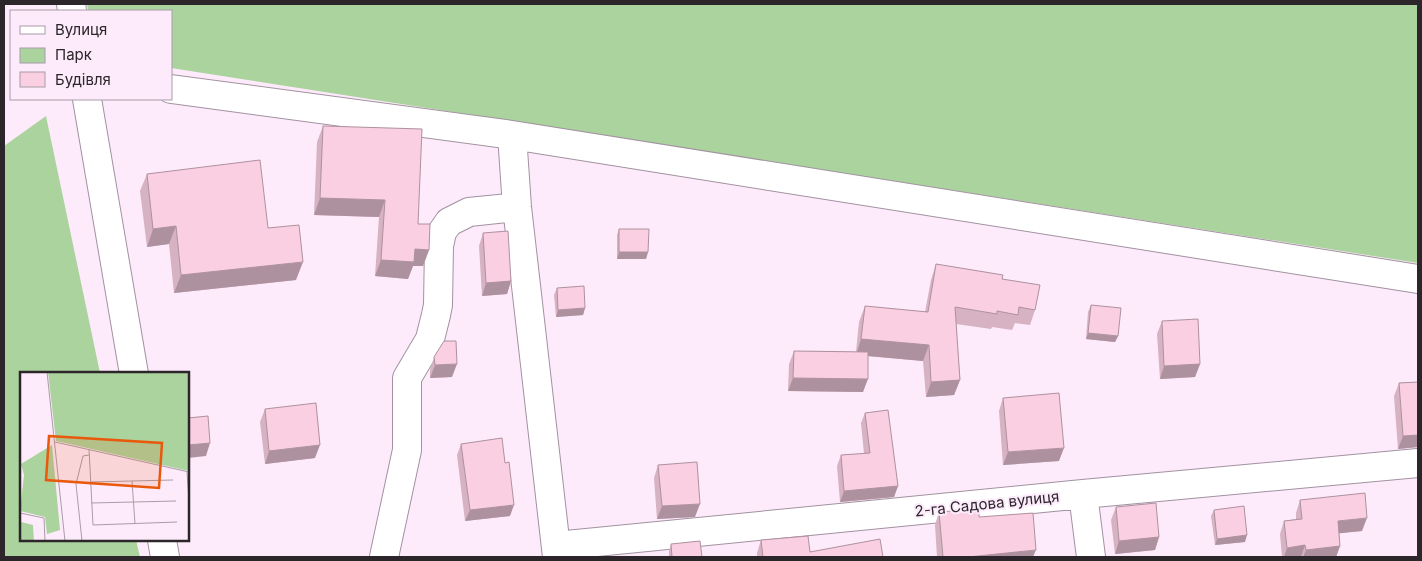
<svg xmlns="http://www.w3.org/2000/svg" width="1422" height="561" viewBox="0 0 1422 561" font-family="Inter,sans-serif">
<rect width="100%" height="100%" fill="#fdebfb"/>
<path fill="#aad39e" d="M 87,4 L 1418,4 L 1418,263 L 171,68 L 171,11 L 88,11 Z
M 46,116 L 100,373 L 21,374 L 21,540 L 136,540 L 140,557 L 4,557 L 4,146 Z"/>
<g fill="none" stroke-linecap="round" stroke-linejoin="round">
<defs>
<path id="minor" d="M 171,89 L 512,135 L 1418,279
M 512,135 L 517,207 L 557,557
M 1083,494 L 1091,557
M 556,546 L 1083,494 L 1418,463
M 384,557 L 407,450 L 407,378 L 430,339 L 436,315 L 438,305 L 439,246 L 442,232 L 449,222 L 469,212 L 517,207"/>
<path id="tertiary" d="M 71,4 L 72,11
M 87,99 L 134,374
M 162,540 L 165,557"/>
</defs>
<use href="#minor" stroke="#a292a0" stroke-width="30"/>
<use href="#tertiary" stroke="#a292a0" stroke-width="30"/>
<use href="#minor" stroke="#fff" stroke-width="28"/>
<use href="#tertiary" stroke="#fff" stroke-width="28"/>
</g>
<path fill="#d6b2c2" d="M 323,126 L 418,224 L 429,250 L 423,266 L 413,266 L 408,279 L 375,276 L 379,217 L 314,215 L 317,142 Z
M 147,174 L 268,228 L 296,280 L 174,293 L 169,244 L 147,247 L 140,191 Z
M 619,229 L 648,252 L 646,259 L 617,259 L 617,235 Z
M 483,233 L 511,281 L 507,294 L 482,296 L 479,246 Z
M 936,264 L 1002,279 L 1035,310 L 1030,325 L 1015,323 L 1012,330 L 992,327 L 991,329 L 956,324 L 960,380 L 954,395 L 926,397 L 923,361 L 868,356 L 863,392 L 788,391 L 789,364 L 794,351 L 856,352 L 859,322 L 865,306 L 925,312 L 931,280 Z
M 557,288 L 585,308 L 583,315 L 556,317 L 554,295 Z
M 1091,305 L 1118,336 L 1115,342 L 1086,339 L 1088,312 Z
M 1162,321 L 1200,364 L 1195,377 L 1160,379 L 1157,334 Z
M 434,357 L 452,377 L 430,378 L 430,370 Z
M 1418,382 L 1418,447 L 1398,449 L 1394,396 L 1399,383 Z
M 1003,398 L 1059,461 L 1003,465 L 999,411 Z
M 265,409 L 315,458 L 265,464 L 260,422 Z
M 865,413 L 898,486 L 894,497 L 840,502 L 837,466 L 841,455 L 864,454 L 861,423 Z
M 461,444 L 510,516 L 465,521 L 457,455 Z
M 658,465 L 695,517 L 657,519 L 654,478 Z
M 1300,500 L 1362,531 L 1339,533 L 1340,546 L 1336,557 L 1282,557 L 1280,534 L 1284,521 L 1296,519 L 1296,513 Z
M 1116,507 L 1159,537 L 1155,550 L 1115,554 L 1111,520 Z
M 1214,510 L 1245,542 L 1215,545 L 1211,516 Z
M 939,512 L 1033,557 L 937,557 L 935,525 Z
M 761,540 L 810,552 L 883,557 L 757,557 L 757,553 Z
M 671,544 L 702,557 L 669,557 L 669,551 Z"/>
<path fill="#ae919e" d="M 320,198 L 385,200 L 379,217 L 314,215 Z
M 176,226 L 169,244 L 147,247 L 153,229 Z
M 415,249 L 429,250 L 423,266 L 413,266 L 408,279 L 375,276 L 381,260 Z
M 619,252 L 648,252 L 646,259 L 617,259 Z
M 303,262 L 296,280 L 174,293 L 181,275 Z
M 511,281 L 507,294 L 482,296 L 486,283 Z
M 585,308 L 583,315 L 556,317 L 558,310 Z
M 1088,333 L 1118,336 L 1115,342 L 1086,339 Z
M 861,339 L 929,345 L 923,361 L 856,355 Z
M 457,364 L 452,377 L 430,378 L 435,365 Z
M 1200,364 L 1195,377 L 1160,379 L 1164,366 Z
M 793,378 L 868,379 L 863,392 L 788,391 Z
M 960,380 L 954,395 L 926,397 L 931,382 Z
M 1418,435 L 1418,447 L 1398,449 L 1403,436 Z
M 210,443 L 206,456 L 188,458 L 188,445 Z
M 320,445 L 315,458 L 265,464 L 269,451 Z
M 1064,448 L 1059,461 L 1003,465 L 1008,452 Z
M 898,486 L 894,497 L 840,502 L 844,491 Z
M 700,504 L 695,517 L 657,519 L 662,506 Z
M 514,505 L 510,516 L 465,521 L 470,510 Z
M 1367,518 L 1362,531 L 1333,534 L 1338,521 Z
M 1247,535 L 1245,542 L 1215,545 L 1217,539 Z
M 1159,537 L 1155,550 L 1115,554 L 1119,541 Z
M 1305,545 L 1301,557 L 1284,557 L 1287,548 Z
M 1340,546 L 1336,557 L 1303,557 L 1306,550 Z
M 1036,550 L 1033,557 L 968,557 Z"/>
<path fill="#f9cfe1" stroke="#ae919e" d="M 323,126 L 422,129 L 418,224 L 430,224 L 429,250 L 415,249 L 414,262 L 381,260 L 385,200 L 320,198 Z
M 260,160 L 268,228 L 299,225 L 303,262 L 181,275 L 176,226 L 153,229 L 147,174 Z
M 619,229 L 649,229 L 648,252 L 619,252 Z
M 508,231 L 511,281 L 486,283 L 483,233 Z
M 936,264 L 1003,275 L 1002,279 L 1040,285 L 1035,310 L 1019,307 L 1018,315 L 997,311 L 997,314 L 955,307 L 960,380 L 931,382 L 929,345 L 861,339 L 865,306 L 928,312 Z
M 584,286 L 585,308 L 558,310 L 557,288 Z
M 1091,305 L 1121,308 L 1118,336 L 1088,333 Z
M 1198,319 L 1200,364 L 1164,366 L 1162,321 Z
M 444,341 L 456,341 L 457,364 L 435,365 L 434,357 Z
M 794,351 L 868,352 L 868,379 L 793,378 Z
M 1418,382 L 1418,435 L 1403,436 L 1399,383 Z
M 1059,393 L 1064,448 L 1008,452 L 1003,398 Z
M 316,403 L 320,445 L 269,451 L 265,409 Z
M 888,410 L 898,486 L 844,491 L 841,455 L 870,453 L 865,413 Z
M 208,416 L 210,443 L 188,445 L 188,418 Z
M 502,438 L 505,463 L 509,462 L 514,505 L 470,510 L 461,444 Z
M 697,462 L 700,504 L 662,506 L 658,465 Z
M 1365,493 L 1367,518 L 1338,521 L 1340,546 L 1306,550 L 1305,545 L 1287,548 L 1284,521 L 1302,519 L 1300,500 Z
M 1156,503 L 1159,537 L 1119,541 L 1116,507 Z
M 1244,506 L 1247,535 L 1217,539 L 1214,510 Z
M 979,509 L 979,517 L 1033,513 L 1036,550 L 968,557 L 943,557 L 939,512 Z
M 808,536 L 810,552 L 880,539 L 883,557 L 763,557 L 761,540 Z
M 700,541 L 702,557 L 672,557 L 671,544 Z"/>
<g text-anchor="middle" stroke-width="4" stroke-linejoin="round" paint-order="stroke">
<g font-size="15" fill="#2c262b" stroke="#fdebfb">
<text transform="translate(987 504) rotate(-6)" y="5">2-га Садова вулиця</text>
</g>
</g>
<g transform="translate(20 372)">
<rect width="169" height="169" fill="#fdebfb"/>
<path d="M 28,0 L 169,0 L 169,99 L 36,69 ZM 32,73 L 40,158 L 27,162 L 25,145 L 0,139 L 4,103 L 1,92 ZM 0,143 L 1,150 L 13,153 L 14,169 L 0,169 Z" fill="#aad39e"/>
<path fill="none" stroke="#a99ca8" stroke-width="1" d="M 27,0 L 45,169M 35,70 L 169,100M 69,77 L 73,153 L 157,150M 167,100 L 169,128M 112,109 L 115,152M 70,110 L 153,108M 71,131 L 156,129M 0,141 L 24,146 L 25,169M 62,169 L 56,112 L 63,84 L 69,83"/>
<path fill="#e8590c" fill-opacity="0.15" stroke="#e8590c" stroke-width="2.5" d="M 29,64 L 142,71 L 139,116 L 26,108 Z"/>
<rect width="169" height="169" fill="none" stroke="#2c262b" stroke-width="2.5"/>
</g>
<rect width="1422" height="561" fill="none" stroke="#2c262b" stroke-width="10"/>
<rect x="10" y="10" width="162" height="90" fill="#fdebfb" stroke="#a99ca8"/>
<rect x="20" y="26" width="25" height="8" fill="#ffffff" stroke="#a99ca8"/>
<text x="55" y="35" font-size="15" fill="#2c262b">Вулиця</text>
<rect x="20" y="48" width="25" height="15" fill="#aad39e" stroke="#a99ca8"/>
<text x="55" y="60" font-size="15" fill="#2c262b">Парк</text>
<rect x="20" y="72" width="25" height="15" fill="#f9cfe1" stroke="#a99ca8"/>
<text x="55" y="85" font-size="15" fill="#2c262b">Будівля</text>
</svg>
